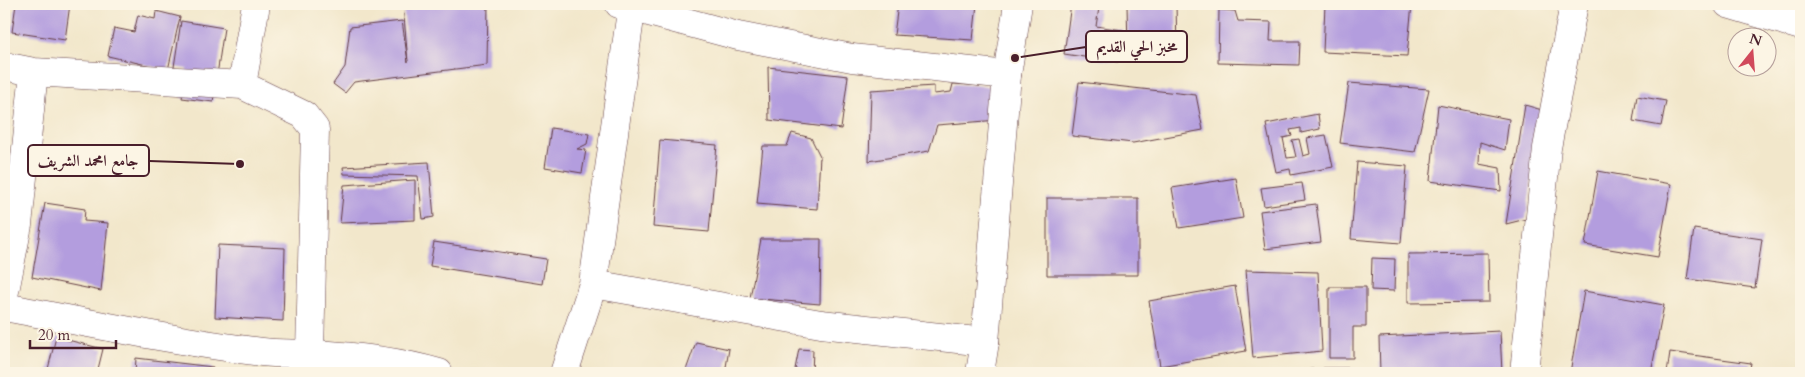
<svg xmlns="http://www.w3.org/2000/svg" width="1805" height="377" viewBox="0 0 1805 377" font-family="Cardo,Amiri,serif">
<rect width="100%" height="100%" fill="#fcf5e5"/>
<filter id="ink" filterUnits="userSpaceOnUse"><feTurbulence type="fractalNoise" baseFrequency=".02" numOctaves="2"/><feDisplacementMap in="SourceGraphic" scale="10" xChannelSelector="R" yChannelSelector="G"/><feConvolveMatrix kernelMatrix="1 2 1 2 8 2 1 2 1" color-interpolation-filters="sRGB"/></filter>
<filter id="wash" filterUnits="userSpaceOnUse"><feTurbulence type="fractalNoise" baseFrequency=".0096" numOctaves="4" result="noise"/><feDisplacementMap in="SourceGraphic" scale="20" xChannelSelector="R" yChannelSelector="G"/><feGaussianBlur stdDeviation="1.12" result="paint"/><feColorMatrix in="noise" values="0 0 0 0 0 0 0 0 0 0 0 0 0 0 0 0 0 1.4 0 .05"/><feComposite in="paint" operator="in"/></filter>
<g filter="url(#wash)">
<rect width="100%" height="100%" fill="#f2e7cb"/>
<g id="blocks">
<path fill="#b39dde" d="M 16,4 L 70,4 L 65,40 L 12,32 Z
M 417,4 L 488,4 L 487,65 L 354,82 L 345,93 L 333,84 L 345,67 L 350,27 L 402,21 L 408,62 L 403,5 Z
M 898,4 L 977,4 L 973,40 L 894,35 Z
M 1071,4 L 1099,8 L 1096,26 L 1123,30 L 1118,62 L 1064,54 Z
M 1127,4 L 1176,4 L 1177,50 L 1128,51 Z
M 1325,4 L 1412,4 L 1407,56 L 1323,52 Z
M 1219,10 L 1235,11 L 1238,21 L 1271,22 L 1270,41 L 1300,41 L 1299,65 L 1218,63 Z
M 156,11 L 180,17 L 168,70 L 108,56 L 114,28 L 134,32 L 138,15 L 155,19 Z
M 181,21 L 224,28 L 213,102 L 182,98 L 187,69 L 174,67 Z
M 768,67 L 848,76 L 841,129 L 769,120 Z
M 1079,82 L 1196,95 L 1203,130 L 1133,143 L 1072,136 Z
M 1349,83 L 1429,89 L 1415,152 L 1340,143 Z
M 953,84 L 999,87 L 998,120 L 937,125 L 929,151 L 869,161 L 871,90 L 934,86 L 934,94 L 951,92 Z
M 1637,96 L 1666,101 L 1661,126 L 1633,121 Z
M 1438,105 L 1509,119 L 1505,150 L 1480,142 L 1479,164 L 1500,168 L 1501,191 L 1430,181 Z
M 1525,105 L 1542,110 L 1526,219 L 1506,224 Z
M 1318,114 L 1320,129 L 1301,133 L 1301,128 L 1290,130 L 1292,136 L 1283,138 L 1287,158 L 1296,157 L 1292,140 L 1299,139 L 1303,156 L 1310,154 L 1307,138 L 1326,135 L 1333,167 L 1291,175 L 1290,169 L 1276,172 L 1266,124 Z
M 551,128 L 589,134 L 587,144 L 577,149 L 586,150 L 582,173 L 545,167 Z
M 792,133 L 811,138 L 820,156 L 817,209 L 757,204 L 763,146 L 787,146 Z
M 660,140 L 717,145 L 709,232 L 653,227 Z
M 429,162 L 434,217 L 423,219 L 418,176 L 344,174 L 343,167 Z
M 1357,162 L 1407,166 L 1401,243 L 1351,239 Z
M 1598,171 L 1671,184 L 1658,257 L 1585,245 Z
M 1236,178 L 1243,218 L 1179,228 L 1172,188 Z
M 415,180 L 415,220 L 340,223 L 344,185 Z
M 1302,183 L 1305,200 L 1264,206 L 1261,188 Z
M 1047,198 L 1138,198 L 1138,275 L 1047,275 Z
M 45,203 L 85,209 L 84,221 L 108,223 L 101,291 L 32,277 Z
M 1316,204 L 1321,242 L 1265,249 L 1260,211 Z
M 1694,229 L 1762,239 L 1755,288 L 1687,279 Z
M 761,239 L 821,239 L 820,304 L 750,298 Z
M 434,242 L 546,259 L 542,284 L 430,266 Z
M 218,245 L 285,248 L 283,321 L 215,317 Z
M 1488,253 L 1489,302 L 1408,303 L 1408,254 Z
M 1372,258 L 1395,259 L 1394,291 L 1371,290 Z
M 1246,270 L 1318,272 L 1322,351 L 1253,358 Z
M 1235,286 L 1246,351 L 1160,366 L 1149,301 Z
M 1329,287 L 1366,287 L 1366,327 L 1353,327 L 1353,358 L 1329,358 Z
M 1584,291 L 1664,305 L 1651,373 L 1570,373 Z
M 1500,331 L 1502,373 L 1380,373 L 1379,337 Z
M 56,337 L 103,349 L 97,373 L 47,373 Z
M 696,342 L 729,349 L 725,373 L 685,373 Z
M 799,349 L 813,350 L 812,373 L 795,369 Z
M 1670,352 L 1751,363 L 1749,373 L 1667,373 Z
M 136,358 L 213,367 L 213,373 L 135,373 Z
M 1323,368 L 1352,368 L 1352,373 L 1323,373 Z
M 1313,369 L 1314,373 L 1287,373 L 1287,372 Z"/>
</g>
</g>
<g filter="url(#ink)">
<use href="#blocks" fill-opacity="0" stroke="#633d43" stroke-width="1"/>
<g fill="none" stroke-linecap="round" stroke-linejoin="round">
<defs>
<path id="minor" d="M 256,4 L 242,85 L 304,115 L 315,129 L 310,354
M 619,4 L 738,36 L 852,58 L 1007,75
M 4,66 L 34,72 L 18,225 L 4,296
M 34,72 L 242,85
M 593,284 L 821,324 L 985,342
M 4,307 C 90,323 175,341 262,352 C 278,354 295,353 311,354 C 353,356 398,361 439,373
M 564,373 L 593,284 L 632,4
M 1524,373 L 1547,148 L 1574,4"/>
<path id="tertiary" d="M 980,373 L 985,342 L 1007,75 L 1018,4"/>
<path id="primary" d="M 1728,4 L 1801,26"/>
</defs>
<use href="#minor" stroke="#633d43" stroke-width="29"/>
<use href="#tertiary" stroke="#633d43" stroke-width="29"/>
<use href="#primary" stroke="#633d43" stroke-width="29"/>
<use href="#minor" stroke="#fff" stroke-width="28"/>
<use href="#tertiary" stroke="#fff" stroke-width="28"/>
<use href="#primary" stroke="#fff" stroke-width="28"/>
</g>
</g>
<path fill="none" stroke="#4a1f2b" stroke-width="2" d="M1015 58L1086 47M240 164L149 161"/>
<g fill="#4a1f2b" stroke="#fcf5e5" stroke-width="2">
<circle cx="1015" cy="58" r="5"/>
<circle cx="240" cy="164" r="5"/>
</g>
<g fill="#fcf5e5" stroke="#4a1f2b" stroke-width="2">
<rect x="1086" y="31" width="101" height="31" rx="5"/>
<rect x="28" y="145" width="121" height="31" rx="5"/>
</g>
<g font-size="16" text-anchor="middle" font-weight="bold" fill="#4a1f2b">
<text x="1137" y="52">مخبز الحي القديم</text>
<text x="88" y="166">جامع امحمد الشريف</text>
</g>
<rect width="1805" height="377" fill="none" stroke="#fcf5e5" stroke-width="20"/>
<g transform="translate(1752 52) rotate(17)"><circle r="24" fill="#fcf5e5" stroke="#b59f9b"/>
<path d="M0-4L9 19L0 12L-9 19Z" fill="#d1495b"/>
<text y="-8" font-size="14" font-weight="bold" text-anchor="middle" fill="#4a1f2b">N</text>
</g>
<path d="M30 340v8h86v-8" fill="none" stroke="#4a1f2b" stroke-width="2.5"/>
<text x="38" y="340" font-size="15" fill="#4a1f2b" stroke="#fcf5e5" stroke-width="4" paint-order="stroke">20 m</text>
</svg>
